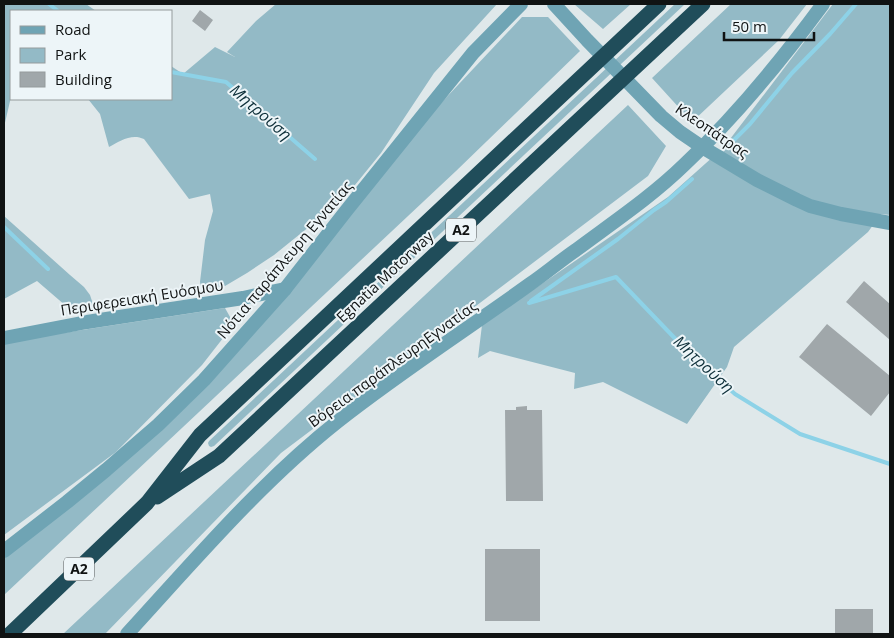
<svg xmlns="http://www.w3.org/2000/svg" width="894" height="638" viewBox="0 0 894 638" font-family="'Open Sans',sans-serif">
<rect width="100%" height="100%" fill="#dfe8ea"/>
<path fill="#93bac6" d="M 4,4 L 86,4 L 96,11 L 11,11 L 11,97 L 4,127 Z
M 276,4 L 497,4 L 434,73 L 381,153 L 333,212 L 328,209 L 310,226 L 274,255 L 247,273 L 225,286 L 202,291 L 200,282 L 205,240 L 213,211 L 210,194 L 189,199 L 144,139 C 132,133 119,141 109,147 L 100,114 L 88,99 L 171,99 L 171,66 L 183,74 L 215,47 L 235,57 L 227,52 L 256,21 Z
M 574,4 L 631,4 L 603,29 Z
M 675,4 L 685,4 L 214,446 L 211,447 L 209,446 L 208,443 L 209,441 Z
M 731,4 L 807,4 L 779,40 L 692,122 L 652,78 Z
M 833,4 L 890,4 L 890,215 L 881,214 L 868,232 L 734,347 L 727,367 L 687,424 L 603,382 L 574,389 L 575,373 L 490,351 L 478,358 L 482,325 L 668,197 L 724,147 Z
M 522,17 L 548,17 L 580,51 L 456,171 L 4,595 L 4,546 L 190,403 L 426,119 Z
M 628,105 L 666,146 L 648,176 L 281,453 L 105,634 L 63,634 Z
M 4,216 L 70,275 L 84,287 L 90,295 L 93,304 L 93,309 L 66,306 L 37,281 L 4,299 Z
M 225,308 L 234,324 L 202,365 L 116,452 L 4,535 L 4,342 Z"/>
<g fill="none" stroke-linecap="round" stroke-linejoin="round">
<path stroke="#8dd2e7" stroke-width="4" d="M 49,4 L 58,11
M 171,72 L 226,82 L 315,159
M 732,142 L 750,124 L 792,73 L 830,34 L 856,4
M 4,227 L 48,269
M 531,301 L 618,239 L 654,210 L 666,202 L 692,179
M 529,303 L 616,277 L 688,352 L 735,394 L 800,434 L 890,464"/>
</g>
<path fill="#a0a7aa" d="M 200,10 L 213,20 L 205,31 L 192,21 Z
M 864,281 L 890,304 L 890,340 L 846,302 Z
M 827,324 L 890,376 L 890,392 L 871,416 L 799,357 Z
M 527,406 L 527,410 L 542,410 L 543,501 L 506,501 L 505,410 L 516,410 L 516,407 Z
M 485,549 L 540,549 L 540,621 L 485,621 Z
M 835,609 L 873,609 L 873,634 L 835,634 Z"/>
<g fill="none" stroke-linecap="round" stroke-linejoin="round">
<path stroke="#6fa4b4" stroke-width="14" d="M 4,338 L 87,322 L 243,298 L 285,289"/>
<path stroke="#6fa4b4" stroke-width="14" d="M 554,4 L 587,40 L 661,116 L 680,132 L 702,147 L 757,180 L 797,200 L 810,206 L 841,214 L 890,223
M 4,551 L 67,502 L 106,470 L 158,425 L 204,380 L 285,289 L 346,211 L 473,53 L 521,4
M 127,634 C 194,561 259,484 337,422 C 399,373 466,330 530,284 C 546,273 560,261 576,250 C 612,223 651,197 684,165 C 736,116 781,61 823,4"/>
<path stroke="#204d5a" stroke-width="15" d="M 157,497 L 219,456 L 703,4
M 10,634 L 147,503 L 200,435 L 659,4"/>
</g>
<g text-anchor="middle" stroke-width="4" stroke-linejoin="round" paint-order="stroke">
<g fill="#edf5f8" stroke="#525758" stroke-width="1">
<rect x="446" y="218.5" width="30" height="23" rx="4"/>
<rect x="64" y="557.5" width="30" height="23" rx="4"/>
</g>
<g font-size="14" font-weight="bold" fill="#101313">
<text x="461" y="235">Α2</text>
<text x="79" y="574">Α2</text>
</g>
<g font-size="15" fill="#101313" stroke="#edf5f8">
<text transform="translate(712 131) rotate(34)" y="5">Κλεοπάτρας</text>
<text transform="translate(285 260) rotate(-50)" y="5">Νότια παράπλευρη Εγνατίας</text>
<text transform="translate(385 277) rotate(-43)" y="5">Egnatia Motorway</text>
<text transform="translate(142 298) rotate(-9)" y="5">Περιφερειακή Ευόσμου</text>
<text transform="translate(393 364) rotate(-36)" y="5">Βόρεια παράπλευρηΕγνατίας</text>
</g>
<g font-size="16" font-style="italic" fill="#0c2e38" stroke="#edf5f8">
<text transform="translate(261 112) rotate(41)" y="6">Μητρούση</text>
<text transform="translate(704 364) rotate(43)" y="6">Μητρούση</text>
</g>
</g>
<rect width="894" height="638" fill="none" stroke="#101313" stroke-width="10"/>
<rect x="10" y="10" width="162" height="90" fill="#edf5f8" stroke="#959b9c"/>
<rect x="20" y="26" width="25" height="8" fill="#6fa4b4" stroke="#959b9c"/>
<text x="55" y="35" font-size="15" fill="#101313">Road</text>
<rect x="20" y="48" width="25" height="15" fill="#93bac6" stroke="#959b9c"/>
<text x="55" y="60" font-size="15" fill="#101313">Park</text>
<rect x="20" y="72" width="25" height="15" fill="#a0a7aa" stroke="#959b9c"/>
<text x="55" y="85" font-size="15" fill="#101313">Building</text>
<path d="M724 32v8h90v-8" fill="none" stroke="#101313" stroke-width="2.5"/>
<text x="732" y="32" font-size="15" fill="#101313" stroke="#edf5f8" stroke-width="4" paint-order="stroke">50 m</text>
</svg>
